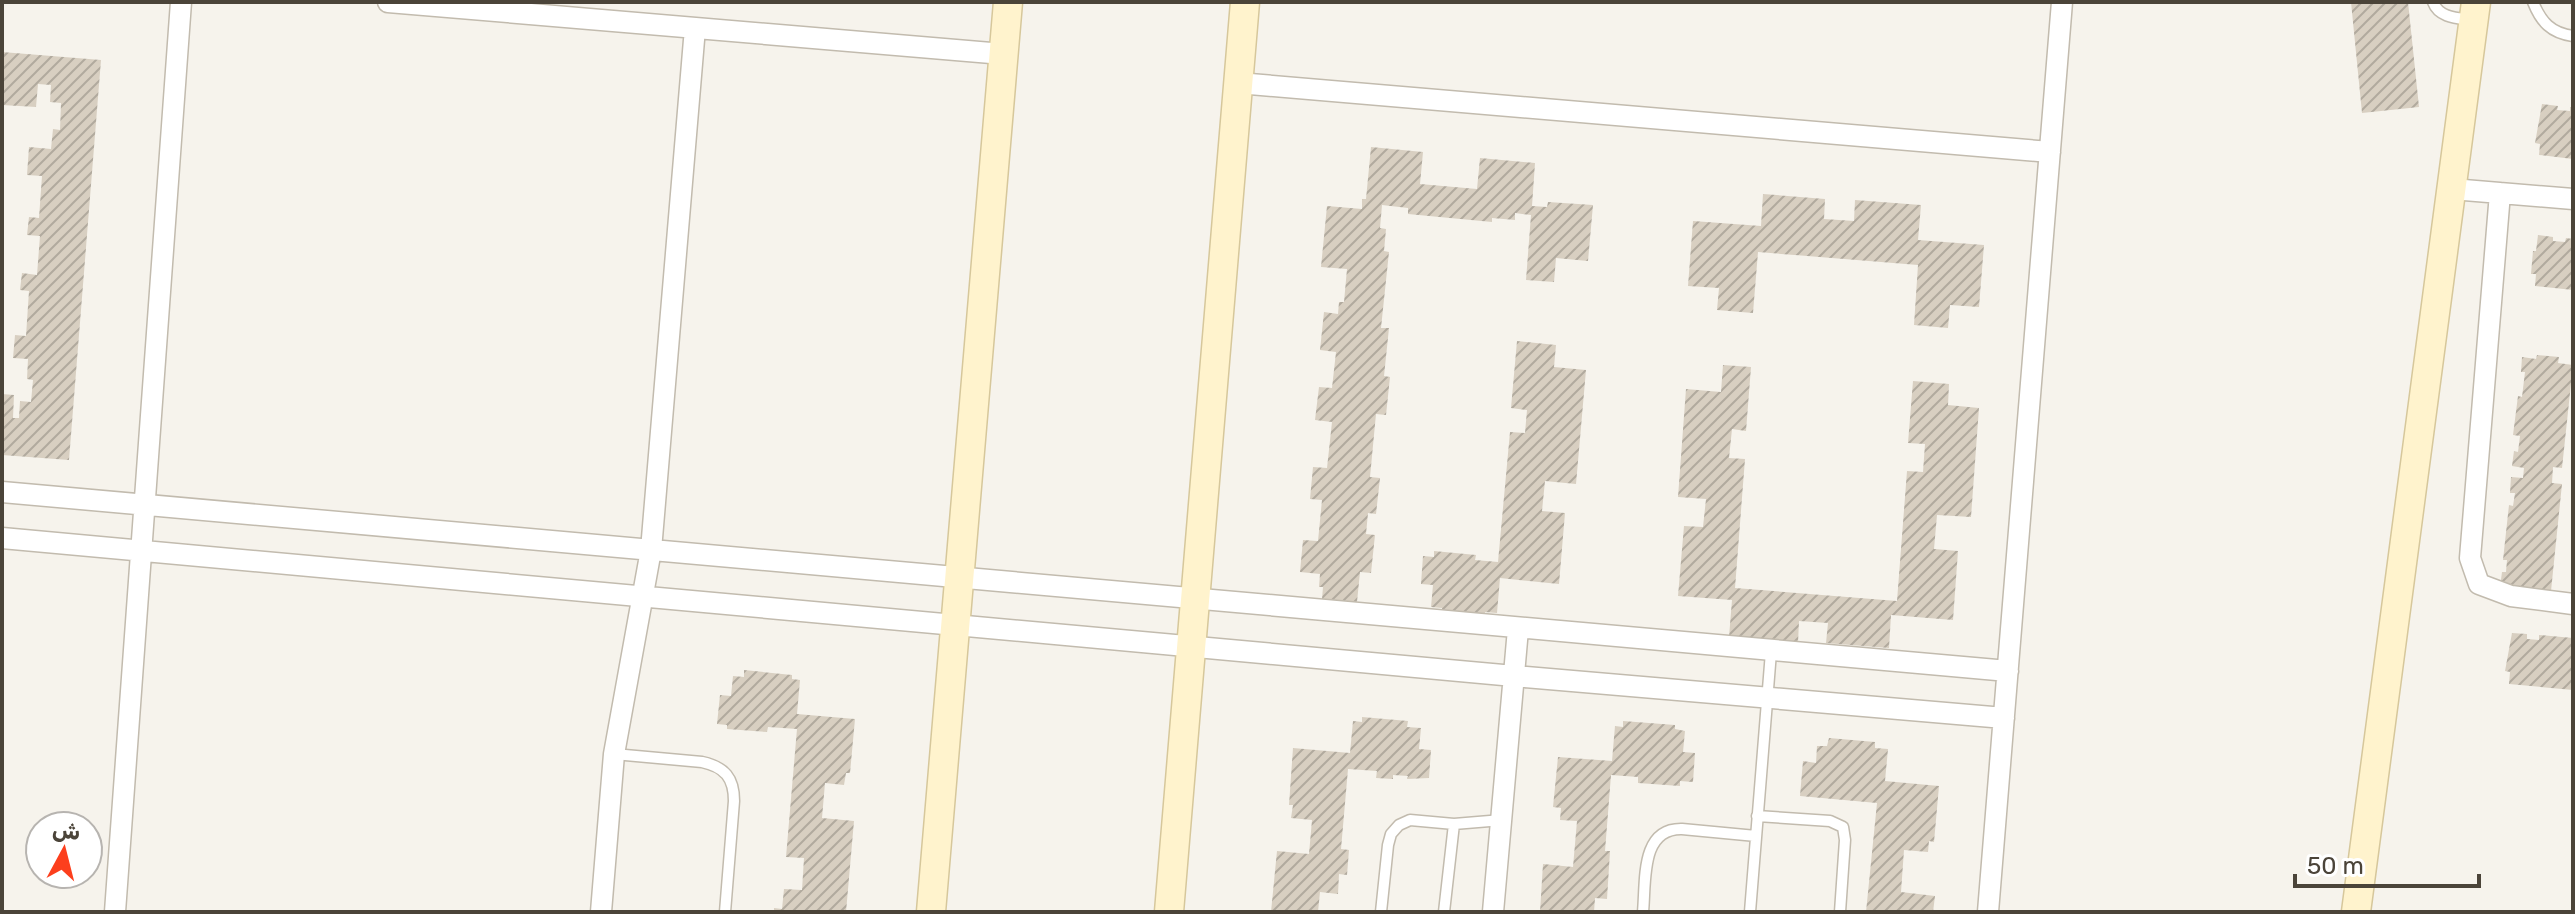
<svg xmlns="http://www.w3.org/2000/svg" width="2575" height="914" viewBox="0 0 2575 914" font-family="Rubik,'Noto Naskh Arabic',sans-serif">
<defs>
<pattern id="building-hatch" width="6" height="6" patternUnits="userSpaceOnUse" patternTransform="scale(2)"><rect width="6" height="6" fill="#d8cfc1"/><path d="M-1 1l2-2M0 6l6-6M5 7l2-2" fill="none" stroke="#b1aa9e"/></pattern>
</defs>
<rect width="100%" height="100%" fill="#f6f3ec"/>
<path fill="url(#building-hatch)" d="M 2351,2 L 2408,2 L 2419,107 L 2362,113 Z
M 2,52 L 101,60 L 69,460 L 2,455 L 2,394 L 14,395 L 13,418 L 19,418 L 20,401 L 31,402 L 33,380 L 27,379 L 28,359 L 13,358 L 15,335 L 26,336 L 29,291 L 20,290 L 22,273 L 37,275 L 40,236 L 27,235 L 29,217 L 39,218 L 42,176 L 27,175 L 29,147 L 51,149 L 53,129 L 60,130 L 61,103 L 50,102 L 51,85 L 38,84 L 36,107 L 2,105 Z
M 2542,104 L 2558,106 L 2557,110 L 2570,111 L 2570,107 L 2573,107 L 2573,159 L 2539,155 L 2540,144 L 2535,143 Z
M 1371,147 L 1423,152 L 1420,184 L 1477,189 L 1480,158 L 1535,163 L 1532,206 L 1547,207 L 1548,202 L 1593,205 L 1588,261 L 1556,258 L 1554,282 L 1526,280 L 1531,215 L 1515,213 L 1515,220 L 1492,218 L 1492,222 L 1408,214 L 1408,208 L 1382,205 L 1380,228 L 1386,229 L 1384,251 L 1389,252 L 1381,328 L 1389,328 L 1384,376 L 1390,377 L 1386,415 L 1376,414 L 1370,477 L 1380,478 L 1376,514 L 1368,513 L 1366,534 L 1375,535 L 1371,573 L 1360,572 L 1357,602 L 1322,599 L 1323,587 L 1319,587 L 1320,574 L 1300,572 L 1303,540 L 1318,541 L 1322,500 L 1310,499 L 1313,467 L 1327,468 L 1332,422 L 1315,420 L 1319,387 L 1332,388 L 1336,352 L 1320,350 L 1324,312 L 1338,314 L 1339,302 L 1344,302 L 1347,269 L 1321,267 L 1327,206 L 1362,209 L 1362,199 L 1366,199 Z
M 1763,194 L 1825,199 L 1824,219 L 1854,221 L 1855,200 L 1921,205 L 1918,240 L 1984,245 L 1979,307 L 1950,305 L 1948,328 L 1914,325 L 1918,265 L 1758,252 L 1753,313 L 1717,310 L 1719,288 L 1688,286 L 1693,221 L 1761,226 Z
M 2538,235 L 2553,237 L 2553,241 L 2565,242 L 2566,238 L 2573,239 L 2573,290 L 2535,286 L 2536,274 L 2531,274 L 2533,251 L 2536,251 Z
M 1517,341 L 1556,345 L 1554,367 L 1586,370 L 1576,484 L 1545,481 L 1542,511 L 1565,513 L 1559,584 L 1500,578 L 1497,613 L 1485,612 L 1485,615 L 1442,611 L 1442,608 L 1431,607 L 1433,585 L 1421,584 L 1423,556 L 1434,557 L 1434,551 L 1476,555 L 1475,560 L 1498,562 L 1510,432 L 1525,433 L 1527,410 L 1511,408 Z
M 2537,355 L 2559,357 L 2558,363 L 2573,365 L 2562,468 L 2553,467 L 2552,483 L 2562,484 L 2551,591 L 2540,589 L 2539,594 L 2500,587 L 2502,572 L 2506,572 L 2507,560 L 2503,560 L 2509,505 L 2513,506 L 2515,493 L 2510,493 L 2511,477 L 2523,478 L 2524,468 L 2512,466 L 2514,451 L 2518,452 L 2520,436 L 2513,435 L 2518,396 L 2522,397 L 2525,372 L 2521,372 L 2522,357 L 2536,359 Z
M 1723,365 L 1751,367 L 1746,431 L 1732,429 L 1729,458 L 1745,459 L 1735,588 L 1897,601 L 1907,471 L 1923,472 L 1925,444 L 1908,443 L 1913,381 L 1949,384 L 1948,405 L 1979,408 L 1971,517 L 1937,515 L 1934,549 L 1958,551 L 1953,620 L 1891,615 L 1889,648 L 1826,643 L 1828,623 L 1799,621 L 1798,643 L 1729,637 L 1732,600 L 1678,596 L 1684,526 L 1703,527 L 1706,499 L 1678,497 L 1686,389 L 1721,392 Z
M 2512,633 L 2527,634 L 2527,639 L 2539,640 L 2539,635 L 2573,638 L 2573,690 L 2509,684 L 2510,672 L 2505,671 Z
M 744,670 L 792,675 L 792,679 L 800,680 L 797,714 L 855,719 L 850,773 L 846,773 L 844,785 L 825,783 L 822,818 L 854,821 L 846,912 L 774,912 L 774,908 L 782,909 L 784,889 L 802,890 L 804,858 L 786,857 L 797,729 L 768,727 L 767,732 L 727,729 L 727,725 L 717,724 L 720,695 L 731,696 L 733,676 L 744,677 Z
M 1362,717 L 1408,721 L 1407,727 L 1421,728 L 1419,749 L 1431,750 L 1429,778 L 1407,779 L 1408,776 L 1393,775 L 1393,779 L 1376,778 L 1377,771 L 1348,769 L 1341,849 L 1349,850 L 1347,875 L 1339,874 L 1338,894 L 1320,892 L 1318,912 L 1271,912 L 1277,851 L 1309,854 L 1312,820 L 1291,818 L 1293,805 L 1289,805 L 1293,748 L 1350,753 L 1353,721 L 1362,722 Z
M 1623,721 L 1675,725 L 1675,729 L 1685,731 L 1683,752 L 1695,753 L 1693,782 L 1680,781 L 1680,786 L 1638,783 L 1638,777 L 1611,775 L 1605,851 L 1610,851 L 1607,899 L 1595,898 L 1594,912 L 1540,912 L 1543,864 L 1573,867 L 1577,821 L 1560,820 L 1561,808 L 1553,807 L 1558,757 L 1612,761 L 1615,726 L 1623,727 Z
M 1829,738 L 1875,742 L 1875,748 L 1888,749 L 1885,781 L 1939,786 L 1934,842 L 1929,841 L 1928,852 L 1904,850 L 1901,892 L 1935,896 L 1933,912 L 1866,912 L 1877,803 L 1800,796 L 1803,761 L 1816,763 L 1817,746 L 1827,746 Z"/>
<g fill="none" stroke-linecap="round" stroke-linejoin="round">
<defs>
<path id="lane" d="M 2433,2 C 2439,18 2457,18 2472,20
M 2533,2 C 2541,22 2551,33 2573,36
M 614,754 L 702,762 C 725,767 734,778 734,801 L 725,912
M 1757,816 L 1830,821 L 1843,827 L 1845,840 L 1840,912
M 1381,912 L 1388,845 L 1391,834 L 1399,825 L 1410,820 L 1454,824 L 1502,820
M 1444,912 L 1454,824
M 1643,912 C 1646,881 1640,828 1682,829 L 1756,836
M 1750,912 L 1771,652"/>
<path id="street" d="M 388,2 L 1003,54
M 1238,83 L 2050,152
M 2452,189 L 2573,199
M 2500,193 L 2470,558 L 2479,584 L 2511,596 L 2573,604
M 2,492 L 2008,671
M 2,538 L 1514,676 L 2004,718
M 115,912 L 181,2
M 601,912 L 614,754 L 651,550 L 695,28
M 1493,912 L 1518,629
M 1988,912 L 2062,2"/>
<path id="secondary" d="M 931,912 L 1008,2
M 1169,912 L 1245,2
M 2356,912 L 2476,2"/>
</defs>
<use href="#lane" stroke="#c2bbae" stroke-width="13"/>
<use href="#street" stroke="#c2bbae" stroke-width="23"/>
<use href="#secondary" stroke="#d6c79b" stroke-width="31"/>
<use href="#lane" stroke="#fff" stroke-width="10"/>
<use href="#street" stroke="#fff" stroke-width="20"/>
<use href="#secondary" stroke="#fff3cd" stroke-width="28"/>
</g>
<rect width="2575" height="914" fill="none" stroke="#4b4439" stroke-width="8"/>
<g transform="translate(64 850) rotate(7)"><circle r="38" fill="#ffffff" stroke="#b7b4b0" stroke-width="2"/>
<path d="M0-6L14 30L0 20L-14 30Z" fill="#fc3f1d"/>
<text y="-12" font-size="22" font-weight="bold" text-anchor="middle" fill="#4b4439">ش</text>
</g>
<path d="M2295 874v12h184v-12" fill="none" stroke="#4b4439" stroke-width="4"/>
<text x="2307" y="874" font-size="24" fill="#4b4439" stroke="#ffffff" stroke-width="6" paint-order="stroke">50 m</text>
</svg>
